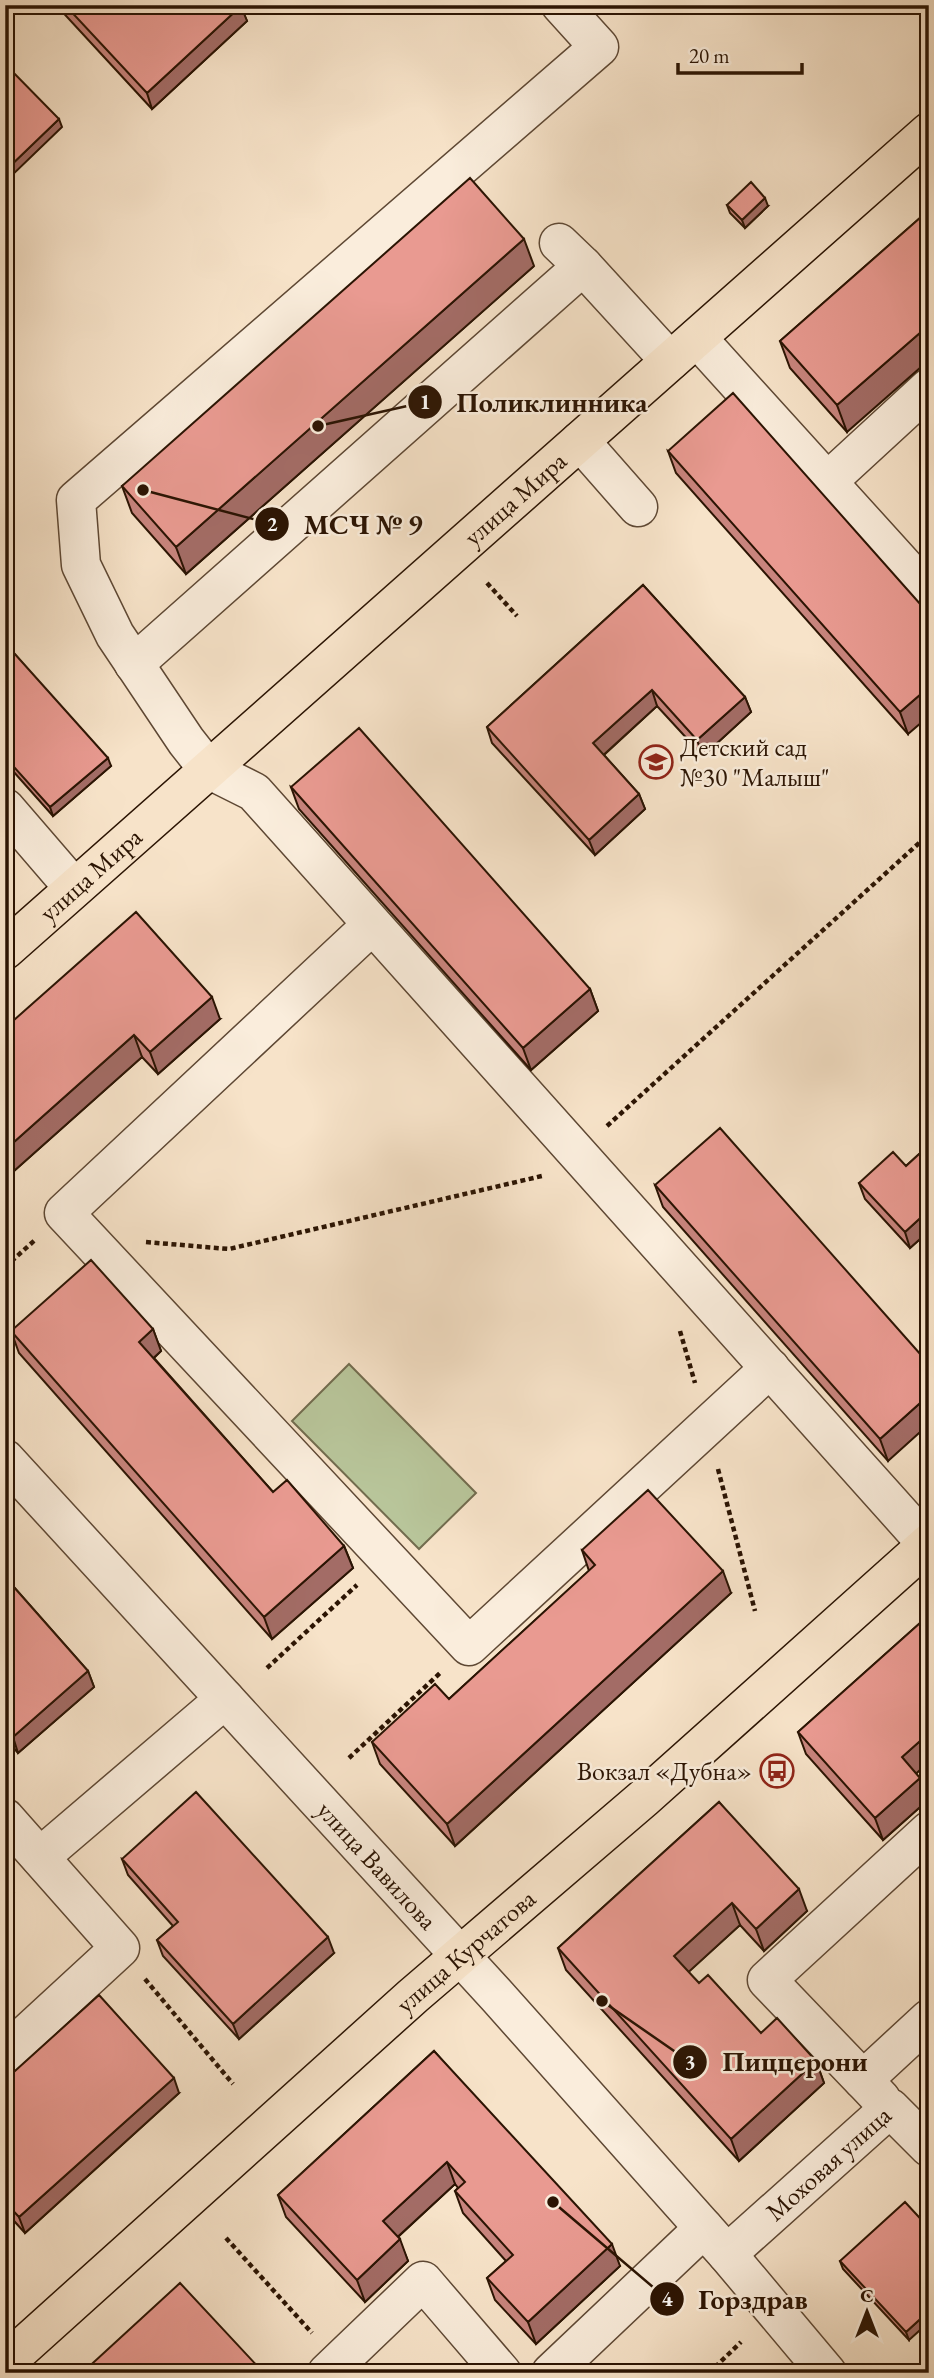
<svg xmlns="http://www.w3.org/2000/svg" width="934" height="2378" viewBox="0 0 934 2378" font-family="'EB Garamond',serif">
<rect width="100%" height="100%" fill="#f7e3c9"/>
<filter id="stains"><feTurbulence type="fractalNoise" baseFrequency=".00286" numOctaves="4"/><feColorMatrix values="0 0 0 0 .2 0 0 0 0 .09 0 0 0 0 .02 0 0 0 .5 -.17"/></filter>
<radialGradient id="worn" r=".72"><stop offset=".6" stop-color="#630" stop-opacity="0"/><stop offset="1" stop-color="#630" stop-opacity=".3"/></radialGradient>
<path fill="#b8c59a" stroke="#726c4e" stroke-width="2" d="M 349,1364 L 476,1493 L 419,1549 L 292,1421 Z"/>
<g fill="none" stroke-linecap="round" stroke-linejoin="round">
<defs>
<g id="minor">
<path d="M 561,5 L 599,47 L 76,500 L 81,565 L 115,635 L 186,741 L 208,769 L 254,792 L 927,1544"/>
<path d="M 559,243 L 583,266"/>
<path d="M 697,338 L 929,594"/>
<path d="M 580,441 L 638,507"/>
<path d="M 828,481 L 929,388"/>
<path d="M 134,664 L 583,266 L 670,361"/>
<path d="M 5,808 L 74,888"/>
<path d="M 372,925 L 64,1213 L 469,1646 L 770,1368"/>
<path id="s1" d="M 5,1459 L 498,1997 L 727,2254 L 827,2373"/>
<path d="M 5,1818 L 120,1948 L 5,2054"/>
<path d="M 40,1857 L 225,1699"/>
<path d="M 863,2080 L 767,1980 L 929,1831"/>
<path d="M 881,2099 L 863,2080 L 929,2019"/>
<path id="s2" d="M 727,2254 L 890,2108 L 929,2147"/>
<path d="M 327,2373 L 423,2281 L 502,2373"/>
<path d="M 551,2373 L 704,2228"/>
</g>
<g id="major">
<path id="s3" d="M 5,950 L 929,132"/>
<path id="s4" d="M 5,2363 L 413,1996 L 644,1798 L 929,1543"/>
</g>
</defs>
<use href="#minor" stroke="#5e4834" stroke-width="41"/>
<use href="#major" stroke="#2b1403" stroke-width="41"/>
<path stroke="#2b1403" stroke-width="4.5" stroke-dasharray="5 3.5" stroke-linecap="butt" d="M 487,583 L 517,616
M 607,1126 L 929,834
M 146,1242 L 229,1249 L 542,1176
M 5,1267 L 35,1240
M 680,1331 L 695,1383
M 718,1469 L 755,1611
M 267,1668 L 357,1585
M 349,1758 L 440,1673
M 145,1979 L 233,2084
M 226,2238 L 312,2333
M 5,2278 L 11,2285
M 709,2373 L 741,2342"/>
<use href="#minor" stroke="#faeddc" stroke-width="38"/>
<use href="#major" stroke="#f7e3c9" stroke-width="38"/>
</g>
<path fill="#c8847d" stroke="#2b1403" stroke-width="2" d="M 56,5 L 240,5 L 247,21 L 152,109 Z
M 727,205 L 768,206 L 745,228 L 730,213 Z
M 929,210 L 847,432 L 790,368 L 780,341 Z
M 534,266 L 186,574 L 132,513 L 122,486 Z
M 668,451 L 929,614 L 908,734 L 676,473 Z
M 643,585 L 745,697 L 751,712 L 703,756 L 657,706 L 604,755 L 639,794 L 645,809 L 595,855 L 492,743 L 487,727 Z
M 5,643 L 111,766 L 53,816 L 5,762 Z
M 291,787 L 590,989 L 598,1011 L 531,1070 L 299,809 Z
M 220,1019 L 158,1074 L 142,1057 L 5,1179 L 5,1028 Z
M 929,1145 L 929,1231 L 910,1248 L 865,1199 L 859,1183 L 906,1166 Z
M 655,1185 L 929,1364 L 888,1461 L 663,1207 Z
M 153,1329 L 161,1351 L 154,1358 L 273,1492 L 344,1546 L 353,1568 L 272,1639 L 19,1353 L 11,1331 Z
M 582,1550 L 731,1593 L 455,1846 L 380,1764 L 372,1742 L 449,1699 L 589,1571 Z
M 5,1577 L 88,1671 L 94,1687 L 18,1753 L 5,1738 Z
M 929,1615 L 929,1762 L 916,1773 L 928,1800 L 883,1840 L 806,1754 L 798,1732 Z
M 719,1802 L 807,1911 L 764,1951 L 740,1925 L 688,1972 L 699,1983 L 761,2033 L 816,2061 L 824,2083 L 739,2161 L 566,1970 L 558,1948 Z
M 122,1859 L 334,1953 L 239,2039 L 163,1956 L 157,1940 L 173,1926 L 128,1875 Z
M 434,2051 L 620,2266 L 536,2344 L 495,2300 L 487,2278 L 506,2261 L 463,2213 L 455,2191 L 458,2188 L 455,2184 L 398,2237 L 408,2261 L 365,2302 L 286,2217 L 278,2195 Z
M 5,2080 L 179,2093 L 25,2233 L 5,2211 Z
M 929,2228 L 909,2340 L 843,2269 L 840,2261 Z"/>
<path fill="#a36c66" stroke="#2b1403" stroke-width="2" d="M 241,6 L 247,21 L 152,109 L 147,93 Z
M 59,119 L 62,127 L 5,182 L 5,171 Z
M 765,198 L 768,206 L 745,228 L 742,220 Z
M 524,239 L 534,266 L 186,574 L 176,547 Z
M 929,325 L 929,360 L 847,432 L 837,405 Z
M 929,687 L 929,716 L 908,734 L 900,712 Z
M 652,690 L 657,706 L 599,759 L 593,743 Z
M 745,697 L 751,712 L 703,756 L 697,740 Z
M 108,758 L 111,766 L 53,816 L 50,807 Z
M 639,794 L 645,809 L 595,855 L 589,840 Z
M 590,989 L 598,1011 L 531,1070 L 523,1048 Z
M 212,997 L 220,1019 L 158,1074 L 150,1052 Z
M 134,1035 L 142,1057 L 5,1179 L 5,1150 Z
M 929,1210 L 929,1231 L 910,1248 L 905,1232 Z
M 153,1329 L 161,1351 L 147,1364 L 139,1342 Z
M 929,1395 L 929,1424 L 888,1461 L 880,1439 Z
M 344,1546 L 353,1568 L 272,1639 L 264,1617 Z
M 723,1571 L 731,1593 L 455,1846 L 447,1824 Z
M 88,1671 L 94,1687 L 18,1753 L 13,1737 Z
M 929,1733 L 929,1762 L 910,1779 L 902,1757 Z
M 920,1778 L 928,1800 L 883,1840 L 875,1818 Z
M 11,1884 L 14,1892 L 5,1900 L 5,1889 Z
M 799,1889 L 807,1911 L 764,1951 L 756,1929 Z
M 732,1903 L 740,1925 L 682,1978 L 674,1956 Z
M 328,1937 L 334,1953 L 239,2039 L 233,2024 Z
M 816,2061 L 824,2083 L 739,2161 L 731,2139 Z
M 174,2078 L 179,2093 L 25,2233 L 19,2217 Z
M 447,2162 L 455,2184 L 391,2243 L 383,2221 Z
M 400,2239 L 408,2261 L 365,2302 L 357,2280 Z
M 612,2244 L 620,2266 L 536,2344 L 528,2322 Z
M 929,2311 L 929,2322 L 909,2340 L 906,2332 Z"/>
<path fill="#e99a91" stroke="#2b1403" stroke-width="2" d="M 65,5 L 240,5 L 241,6 L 147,93 Z
M 5,64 L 59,119 L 5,171 Z
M 470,178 L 524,239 L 176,547 L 122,486 Z
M 751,182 L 765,198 L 742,220 L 727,205 Z
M 929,210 L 929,325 L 837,405 L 780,341 Z
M 733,393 L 929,614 L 929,687 L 900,712 L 668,451 Z
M 643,585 L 745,697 L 697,740 L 652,690 L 593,743 L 639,794 L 589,840 L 487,727 Z
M 5,643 L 108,758 L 50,807 L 5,757 Z
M 359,728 L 590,989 L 523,1048 L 291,787 Z
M 136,912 L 212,997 L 150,1052 L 134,1035 L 5,1150 L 5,1028 Z
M 720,1128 L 929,1364 L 929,1395 L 880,1439 L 655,1185 Z
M 929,1145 L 929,1210 L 905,1232 L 859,1183 L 893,1152 L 906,1166 Z
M 91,1260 L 153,1329 L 139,1342 L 273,1492 L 287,1480 L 344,1546 L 264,1617 L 11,1331 Z
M 648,1490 L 723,1571 L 447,1824 L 372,1742 L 435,1684 L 449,1699 L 595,1565 L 582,1550 Z
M 5,1577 L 88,1671 L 13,1737 L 5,1729 Z
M 929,1615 L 929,1733 L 902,1757 L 920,1778 L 875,1818 L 798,1732 Z
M 196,1792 L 328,1937 L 233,2024 L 157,1940 L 178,1922 L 122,1859 Z
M 719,1802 L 799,1889 L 756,1929 L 732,1903 L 674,1956 L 699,1983 L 708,1975 L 761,2033 L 777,2018 L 816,2061 L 731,2139 L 558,1948 Z
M 5,1878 L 11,1884 L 5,1889 Z
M 99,1995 L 174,2078 L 19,2217 L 5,2202 L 5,2080 Z
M 434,2051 L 612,2244 L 528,2322 L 487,2278 L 513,2255 L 455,2191 L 465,2182 L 447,2162 L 383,2221 L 400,2239 L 357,2280 L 278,2195 Z
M 905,2202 L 929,2228 L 929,2311 L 906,2332 L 840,2261 Z
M 180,2283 L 261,2370 L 258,2373 L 82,2373 Z"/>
<defs>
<symbol id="school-ring" viewBox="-11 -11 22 22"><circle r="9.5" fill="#faeddc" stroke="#8f2418" stroke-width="1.5"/><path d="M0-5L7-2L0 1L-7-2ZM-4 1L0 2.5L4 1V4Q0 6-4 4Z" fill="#8f2418"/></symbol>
<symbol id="bus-ring" viewBox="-11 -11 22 22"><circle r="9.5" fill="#faeddc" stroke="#8f2418" stroke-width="1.5"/><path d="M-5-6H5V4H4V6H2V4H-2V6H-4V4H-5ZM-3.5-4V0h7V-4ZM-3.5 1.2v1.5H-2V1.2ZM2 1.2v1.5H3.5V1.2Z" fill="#8f2418"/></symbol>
</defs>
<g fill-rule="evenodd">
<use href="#school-ring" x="637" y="743" width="38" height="38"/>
<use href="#bus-ring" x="758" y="1752" width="38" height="38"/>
</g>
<g text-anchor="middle" stroke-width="5" stroke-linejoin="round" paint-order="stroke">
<g font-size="26" fill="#2b1403" stroke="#faeddc">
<text dy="9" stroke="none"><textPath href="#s3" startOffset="681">улица Мира</textPath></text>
<text dy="9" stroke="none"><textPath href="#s3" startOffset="114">улица Мира</textPath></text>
<text dy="9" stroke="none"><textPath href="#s1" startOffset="551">улица Вавилова</textPath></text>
<text dy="9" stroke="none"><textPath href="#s4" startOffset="618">улица Курчатова</textPath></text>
<text dy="9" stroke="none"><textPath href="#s2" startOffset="136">Моховая улица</textPath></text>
</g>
<g font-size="26" fill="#2b1403" stroke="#faeddc" text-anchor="start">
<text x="680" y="756">Детский сад<tspan x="680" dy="30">№30 "Малыш"</tspan></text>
<text x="752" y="1780" text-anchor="end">Вокзал «Дубна»</text>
</g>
</g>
<path fill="none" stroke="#2b1403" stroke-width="2.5" d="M318 426L425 402M143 490L272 524M602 2001L690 2062M553 2202L667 2299"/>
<g fill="#2b1403" stroke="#faeddc" stroke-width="2.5">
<circle cx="318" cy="426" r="7"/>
<circle cx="143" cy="490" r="7"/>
<circle cx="602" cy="2001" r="7"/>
<circle cx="553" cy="2202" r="7"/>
<circle cx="425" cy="402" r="18"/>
<circle cx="272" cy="524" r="18"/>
<circle cx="690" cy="2062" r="18"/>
<circle cx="667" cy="2299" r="18"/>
</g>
<g font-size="21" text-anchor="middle" font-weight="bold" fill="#fff">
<text x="425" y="409">1</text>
<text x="272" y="531">2</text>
<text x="690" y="2069">3</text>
<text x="667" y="2306">4</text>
</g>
<g font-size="28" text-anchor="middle" font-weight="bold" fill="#2b1403" stroke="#faeddc" stroke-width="5" stroke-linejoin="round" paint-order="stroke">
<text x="552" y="412">Поликлинника</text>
<text x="363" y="534">МСЧ № 9</text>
<text x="795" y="2071">Пиццерони</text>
<text x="753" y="2309">Горздрав</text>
</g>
<rect width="934" height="2378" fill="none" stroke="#f7e3c9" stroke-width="28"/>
<rect x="7" y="7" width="920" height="2364" fill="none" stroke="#2b1403" stroke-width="3.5"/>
<rect x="14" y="14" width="906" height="2350" fill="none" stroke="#2b1403" stroke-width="2"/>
<g transform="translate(867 2312)" stroke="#faeddc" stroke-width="5" paint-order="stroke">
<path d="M0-5L12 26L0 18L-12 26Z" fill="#2b1403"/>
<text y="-10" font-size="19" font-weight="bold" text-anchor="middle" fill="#2b1403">С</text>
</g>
<path d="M678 63v10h124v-10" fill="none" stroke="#2b1403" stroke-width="3.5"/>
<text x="689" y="63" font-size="21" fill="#2b1403" stroke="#faeddc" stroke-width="5" paint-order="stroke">20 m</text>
<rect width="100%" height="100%" filter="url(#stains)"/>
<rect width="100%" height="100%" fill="url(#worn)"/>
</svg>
